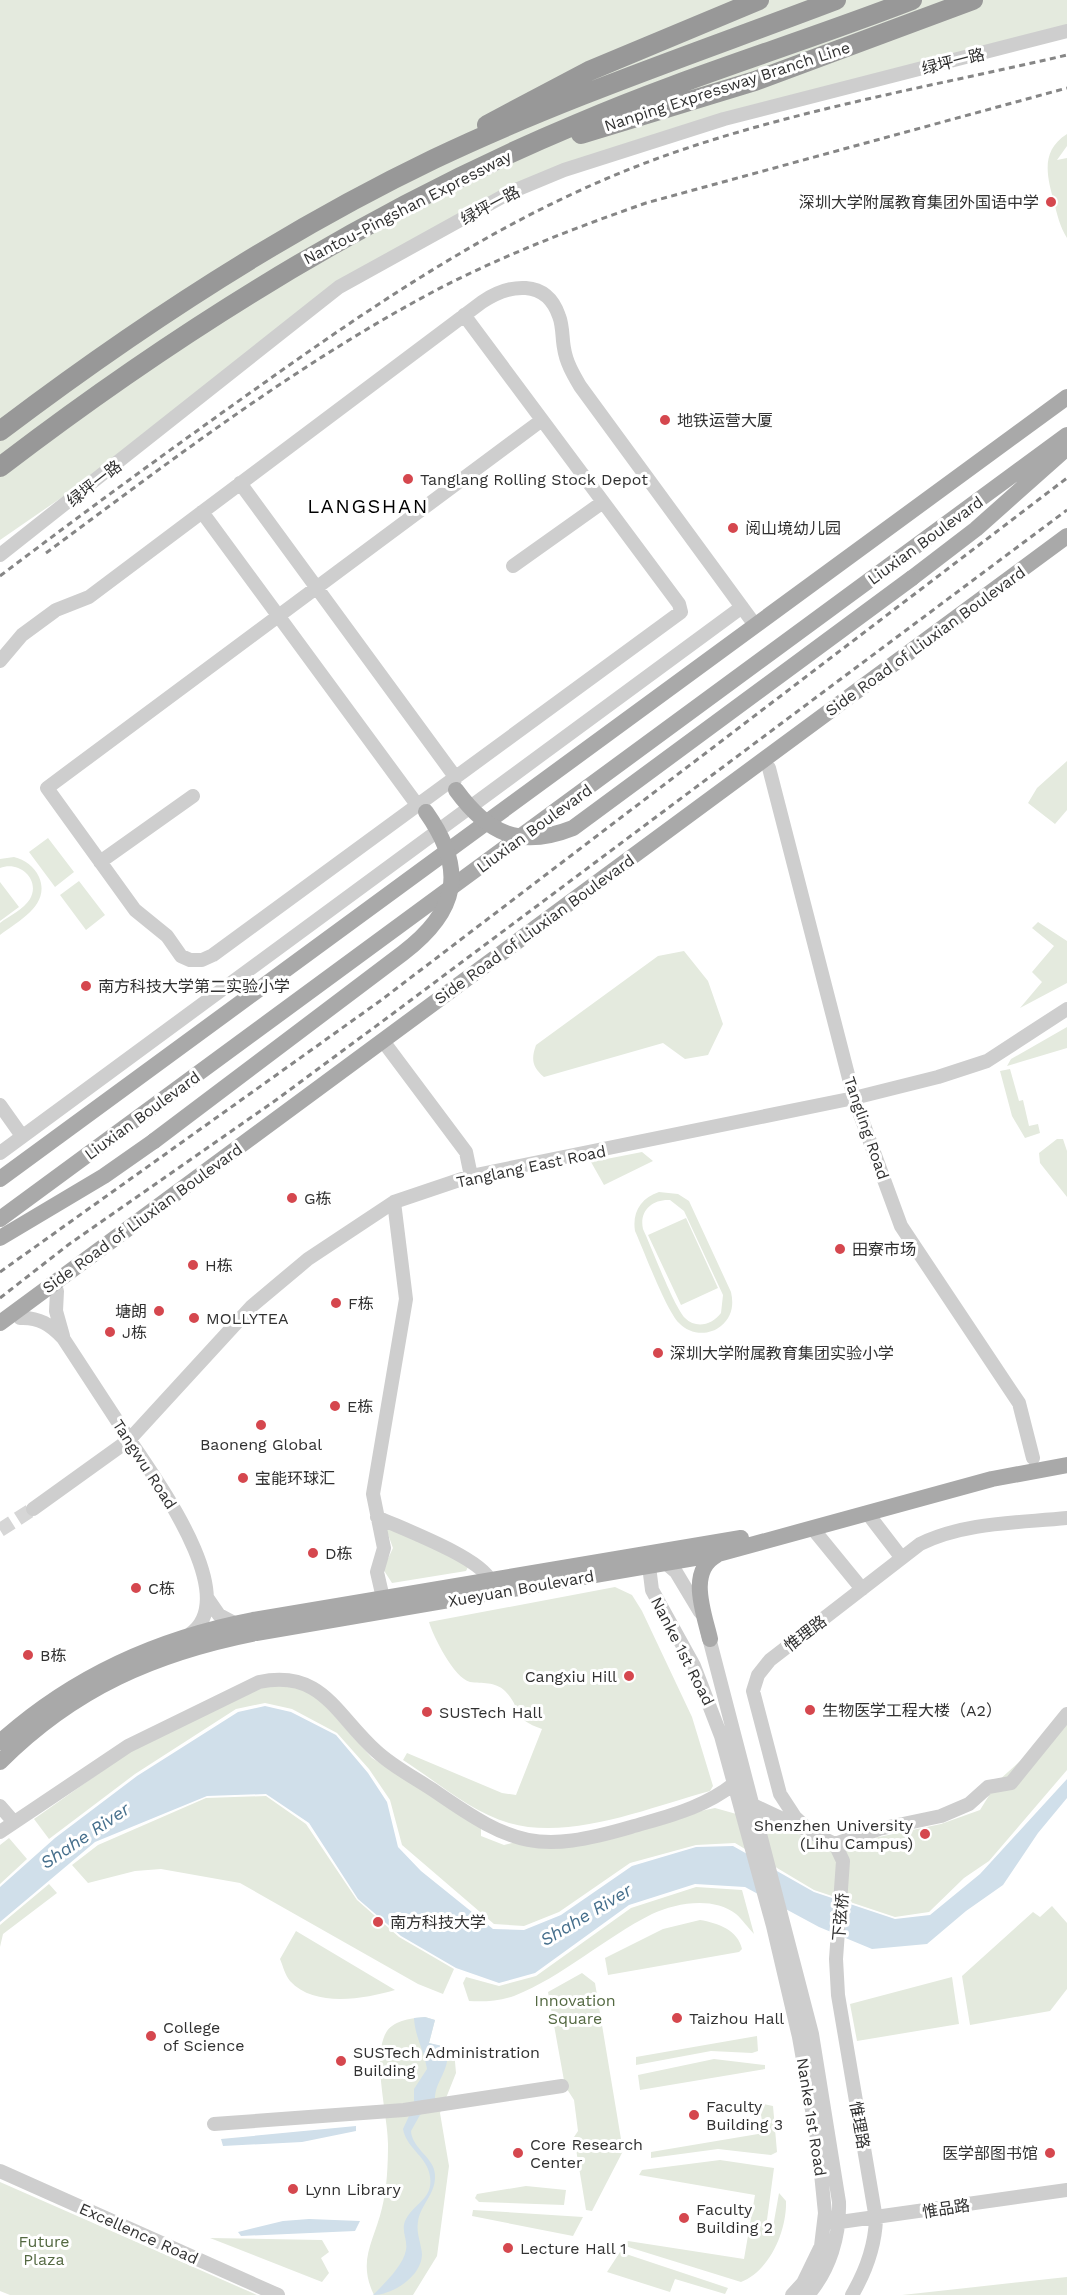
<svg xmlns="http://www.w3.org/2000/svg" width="1067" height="2295" viewBox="0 0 1067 2295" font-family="'Work Sans','Noto Sans SC',sans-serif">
<rect width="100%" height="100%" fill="#fff"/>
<path fill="#e4eade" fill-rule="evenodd" d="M 0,0 L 1067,0 L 1067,26 L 563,169 L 337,284 L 87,480 L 0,540 Z
M 1067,134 L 1067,146 L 1057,160 L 1067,158 L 1067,238 C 1060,227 1057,214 1054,202 C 1047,176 1040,151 1067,134 Z
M 1067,761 L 1067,810 L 1055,824 L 1028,803 L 1037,788 Z
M 48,838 L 74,872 L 55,887 L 29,852 Z
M 14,857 C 25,860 34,866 39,877 C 51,905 18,921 0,935 L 0,923 C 9,916 24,909 30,899 C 41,879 19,860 0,868 L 0,859 Z
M 79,881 L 105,915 L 86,930 L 60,895 Z
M 0,882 L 19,907 L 0,921 Z
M 1038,922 L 1067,941 L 1067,983 L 1020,1008 L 1042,982 L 1032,972 L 1054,946 L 1032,928 Z
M 684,951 L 708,981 L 723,1024 L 708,1055 L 685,1059 L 663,1043 L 544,1077 C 532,1067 531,1059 536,1045 L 658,956 Z
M 1067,1027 L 1067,1048 L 1007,1066 L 1011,1059 Z
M 1010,1069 L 1019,1101 L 1023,1100 L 1029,1126 L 1038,1124 L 1040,1133 L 1025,1138 L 1012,1116 L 1000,1071 Z
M 1057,1139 L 1063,1139 L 1067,1151 L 1067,1197 L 1040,1163 L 1039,1153 Z
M 642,1152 L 653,1161 L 604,1185 L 591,1162 Z
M 659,1192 L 678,1194 L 689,1201 L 731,1292 C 734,1305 732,1317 721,1326 C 709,1336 690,1335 679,1323 C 666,1310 644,1251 635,1231 C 632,1212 641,1198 659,1192 ZM 670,1200 L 684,1211 L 723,1295 L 721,1313 C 712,1325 696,1329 685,1318 C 674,1307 651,1246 643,1229 C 639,1211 652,1199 670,1200 Z
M 686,1218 L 718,1288 L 681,1305 L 648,1235 Z
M 385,1526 L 469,1565 L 466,1571 L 392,1583 L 383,1569 L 393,1548 Z
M 615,1587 L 632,1595 L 642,1611 L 692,1717 L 713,1786 L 710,1791 C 650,1807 571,1841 509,1823 C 471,1812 436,1781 403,1760 L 407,1753 L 502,1793 L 516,1795 L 542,1729 C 510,1718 523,1709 505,1691 C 495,1681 482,1684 470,1682 C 454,1678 433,1636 429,1622 Z
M 278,1681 L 313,1692 L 372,1758 L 481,1827 L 481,1836 L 504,1845 L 520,1841 L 538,1845 L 715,1808 L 786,1828 L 826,1848 L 941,1824 L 980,1810 L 998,1781 L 1067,1719 L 1067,1770 L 989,1861 L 964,1878 L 929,1912 L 895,1917 L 814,1890 L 735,1843 L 696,1845 L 630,1863 L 559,1912 L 524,1926 L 494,1924 L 402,1845 L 390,1800 L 369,1769 L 337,1733 L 292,1709 L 265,1703 L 236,1709 L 135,1774 L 49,1839 L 34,1819 L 132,1750 L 261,1685 Z
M 266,1796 L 306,1824 L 357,1900 L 399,1937 L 454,1969 L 443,1994 L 418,1984 L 240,1883 L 161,1869 L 135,1871 L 88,1883 L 72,1865 L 98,1845 L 206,1798 Z
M 9,1838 L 27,1859 L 0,1884 L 0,1845 Z
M 49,1884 L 57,1893 L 3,1934 L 0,1947 L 0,1925 Z
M 696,1887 L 742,1890 L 754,1934 C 748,1928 742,1919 736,1914 C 713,1896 676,1903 652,1914 C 604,1938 564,1976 514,1996 C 498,2001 484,2002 469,2001 L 463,1983 L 466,1977 L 499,1986 L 536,1976 L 631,1908 Z
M 1052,1906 L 1067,1923 L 1067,1989 L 1050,2011 L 970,2025 L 962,1976 L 1033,1912 L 1040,1917 Z
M 700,1920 C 718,1923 738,1930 742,1949 L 739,1952 L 608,1975 L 605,1958 L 663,1929 Z
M 296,1931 L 395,1990 C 364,1999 315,2008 290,1981 C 285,1975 283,1966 280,1959 Z
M 582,1973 L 595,1983 L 623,2151 L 592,2211 L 586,2210 L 574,2137 L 578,2131 L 574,2100 L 565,2086 L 548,1992 Z
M 952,1977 L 959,2024 L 857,2041 L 850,2004 Z
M 425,2017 L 435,2020 L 429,2043 L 454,2050 L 456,2073 L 440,2113 L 449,2166 L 437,2256 L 413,2295 L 374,2295 C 357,2260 374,2242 382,2208 C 387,2189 388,2164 388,2144 C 388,2115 371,2056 387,2031 C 395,2020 413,2018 425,2017 Z
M 757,2036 L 758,2051 L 752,2053 L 711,2051 L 636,2065 L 636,2057 Z
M 714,2059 L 765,2065 L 765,2069 L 640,2090 L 638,2075 Z
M 759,2103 L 773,2106 L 777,2152 L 771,2155 L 718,2149 L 651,2158 L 651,2152 L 764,2133 Z
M 720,2160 L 774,2168 L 766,2227 L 773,2227 L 779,2193 L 786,2201 C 787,2230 770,2271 741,2282 L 625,2246 L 628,2241 L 744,2259 L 755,2195 L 639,2175 L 642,2170 Z
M 0,2182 L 257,2295 L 10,2295 L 0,2291 Z
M 526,2186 L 566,2190 L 564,2205 L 479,2202 L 475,2198 L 477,2194 Z
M 473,2210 L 583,2217 L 573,2236 L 472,2216 Z
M 210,2238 L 322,2240 L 329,2252 L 321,2258 L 329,2273 L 322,2282 Z
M 620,2252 L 728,2288 L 725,2294 L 675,2279 L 670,2292 L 607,2272 Z
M 1067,2277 L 1067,2295 L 902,2295 Z"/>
<path fill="#d0dfea" d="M 265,1706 L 291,1712 L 336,1735 L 368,1773 L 387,1802 L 398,1847 L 421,1871 L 493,1929 L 524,1930 L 561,1915 L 632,1866 L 696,1847 L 733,1846 L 814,1892 L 895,1919 L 930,1915 L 980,1874 L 1067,1779 L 1067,1798 L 1038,1833 L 1003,1885 L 966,1911 L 927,1944 L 872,1949 L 819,1927 L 745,1887 L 695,1884 L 629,1905 L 535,1973 L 499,1983 L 456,1968 L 401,1936 L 358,1899 L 309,1823 L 266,1794 L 207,1796 L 95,1842 L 0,1922 L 0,1887 L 55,1838 L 137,1776 L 238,1712 Z
M 425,2017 L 435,2020 L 429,2043 L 447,2047 C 451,2072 434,2080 435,2101 L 420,2115 L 411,2131 C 412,2149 435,2158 435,2175 C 436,2194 420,2205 418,2222 C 416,2233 421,2243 422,2254 C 422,2276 393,2295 373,2295 C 384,2284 403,2266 406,2250 C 408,2239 400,2230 406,2219 C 415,2202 436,2198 429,2172 C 425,2156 406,2147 403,2129 L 414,2105 L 414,2089 L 427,2069 C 424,2050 415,2037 414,2018 Z
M 356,2126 L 356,2131 L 302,2142 L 223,2146 L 221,2139 Z
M 309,2219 L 360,2221 L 355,2231 L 241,2236 L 238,2232 L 283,2221 Z"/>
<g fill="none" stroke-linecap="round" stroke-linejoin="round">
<path stroke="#d6d6d6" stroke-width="14" stroke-dasharray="14 7" stroke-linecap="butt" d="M 0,1530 L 33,1509"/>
<path stroke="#cecece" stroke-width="14" d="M 464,315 L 679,604 L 681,612 L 213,955 L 202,960 L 190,960 L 181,956 L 167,936 L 135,910 L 47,788 L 542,420
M 240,483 L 456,778
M 202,512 L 418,806
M 0,555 L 339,287 L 511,192 L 564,170 L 724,119 L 1067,31
M 513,566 L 603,502
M 0,661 L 22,635 L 56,610 L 89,597 L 482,302 C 509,284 546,278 559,316 C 563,326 562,338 564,348 C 566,362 573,374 580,386 L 755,625
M 769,768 L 854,1098 L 901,1226 L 1019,1403 L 1033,1458
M 100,862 L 193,796
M 383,1041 L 466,1152 L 471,1176
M 0,1105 L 22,1136
M 0,1153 L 742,607
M 57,1291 L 56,1311 L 63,1336
M 20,1318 C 39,1317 51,1325 63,1338 C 85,1372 107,1405 129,1439 C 153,1476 244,1597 190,1634
M 33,1509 L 129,1440 L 252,1306 L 308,1259 L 394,1202 L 471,1176 L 854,1098 L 938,1077 L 987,1061 L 1067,1009
M 868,1514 L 901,1557
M 377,1517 C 403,1529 479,1557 490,1580
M 813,1529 L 862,1589
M 383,1598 L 377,1572 L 384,1548 L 373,1494 L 406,1299 L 394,1202
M 208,1599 L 219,1615 L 234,1623
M 700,1612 L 676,1572 L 654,1553 L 649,1566 L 652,1590 L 694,1666 L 721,1736 L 773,1926 L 799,2037 L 818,2144 L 825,2213 L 821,2246 L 803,2283 L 792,2295
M 707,1630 L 812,2034 L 839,2202 C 840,2236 830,2269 808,2295
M 753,1805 L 802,1828
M 0,1806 L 13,1821
M 0,1832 L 128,1746 L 259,1682 C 322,1669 335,1714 376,1751 C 393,1767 417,1779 436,1792 C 514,1846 538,1854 631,1827 C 668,1816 704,1808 735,1783
M 835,1844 L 879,1829 L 941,1816 L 969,1804 L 988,1787 L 1011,1783 L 1067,1714
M 214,2124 L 404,2110 L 562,2086
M 0,2171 L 278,2295
M 833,2223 L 1067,2190
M 852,2295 C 866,2271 875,2247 876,2219 L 838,1995 L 836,1959 L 843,1861 L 835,1844 L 812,1833 L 795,1817 L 780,1794 L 753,1691 L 758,1675 L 770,1660 L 920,1544 C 965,1522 1018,1523 1067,1518"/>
<path stroke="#a9a9a9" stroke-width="16" d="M 912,578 L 976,529 L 1067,448
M 0,1179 L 1067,397
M 0,1219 L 1067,435
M 0,1238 L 104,1176 L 154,1141
M 0,1323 L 1067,536
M 710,1639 C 704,1613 687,1571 717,1555
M 0,1742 C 72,1677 159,1638 253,1620 L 741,1538
M 0,1762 C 74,1688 155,1653 256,1633 L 718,1554 L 992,1479 L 1067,1465"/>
<path stroke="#989898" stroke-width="20" d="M 487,125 L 589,71 L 759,0
M 581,134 L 755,81 L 973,0
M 0,431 C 136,328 280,233 434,159 C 564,97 702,51 836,0
M 0,467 C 179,330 369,211 577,124 C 686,77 801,43 912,0"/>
<path stroke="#868686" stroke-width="3" stroke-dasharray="6 4.5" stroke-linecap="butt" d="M 46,553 C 169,462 293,367 429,294 C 498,257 572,229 646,203 L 1067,88
M 0,576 C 87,510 175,446 264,383 C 382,299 503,218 640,165 C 775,113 925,88 1067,55
M 0,1272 L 380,1001 L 1067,478
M 0,1298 L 68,1245 L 276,1100 L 391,1015 L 1067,510"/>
<path stroke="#a9a9a9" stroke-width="16" d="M 456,790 C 488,834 520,849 573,828 L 912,578
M 154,1141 L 403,953 C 458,911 467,870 426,812"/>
</g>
<g fill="#d5474e" stroke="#fff" stroke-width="2">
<circle cx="1051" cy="202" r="6"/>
<circle cx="665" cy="420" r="6"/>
<circle cx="408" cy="479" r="6"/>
<circle cx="733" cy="528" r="6"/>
<circle cx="86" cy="986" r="6"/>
<circle cx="292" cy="1198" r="6"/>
<circle cx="840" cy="1249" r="6"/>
<circle cx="193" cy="1265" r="6"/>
<circle cx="336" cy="1303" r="6"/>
<circle cx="159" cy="1311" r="6"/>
<circle cx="194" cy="1318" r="6"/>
<circle cx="110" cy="1332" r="6"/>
<circle cx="658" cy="1353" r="6"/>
<circle cx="335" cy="1406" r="6"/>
<circle cx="261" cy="1425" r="6"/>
<circle cx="243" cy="1478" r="6"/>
<circle cx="313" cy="1553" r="6"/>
<circle cx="136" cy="1588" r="6"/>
<circle cx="28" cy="1655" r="6"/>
<circle cx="629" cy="1676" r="6"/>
<circle cx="810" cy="1710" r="6"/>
<circle cx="427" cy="1712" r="6"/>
<circle cx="925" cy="1834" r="6"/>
<circle cx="378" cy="1922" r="6"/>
<circle cx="677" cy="2018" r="6"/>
<circle cx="151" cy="2036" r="6"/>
<circle cx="341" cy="2061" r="6"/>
<circle cx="694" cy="2115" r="6"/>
<circle cx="518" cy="2153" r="6"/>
<circle cx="1050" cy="2153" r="6"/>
<circle cx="293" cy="2189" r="6"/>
<circle cx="684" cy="2218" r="6"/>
<circle cx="508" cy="2248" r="6"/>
</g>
<g text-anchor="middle" stroke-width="6" stroke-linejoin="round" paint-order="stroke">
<g font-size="16" fill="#313131" stroke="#fff">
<text transform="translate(953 61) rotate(-14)" y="6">绿坪一路</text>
<text transform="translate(727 86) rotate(-18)" y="6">Nanping Expressway Branch Line</text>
<text transform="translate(490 205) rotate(-28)" y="6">绿坪一路</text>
<text transform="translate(407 207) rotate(-27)" y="6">Nantou-Pingshan Expressway</text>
<text transform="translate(94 483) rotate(-38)" y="6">绿坪一路</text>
<text transform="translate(925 540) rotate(-36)" y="6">Liuxian Boulevard</text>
<text transform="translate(925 641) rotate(-36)" y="6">Side Road of Liuxian Boulevard</text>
<text transform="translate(534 828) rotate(-36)" y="6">Liuxian Boulevard</text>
<text transform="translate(534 929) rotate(-36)" y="6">Side Road of Liuxian Boulevard</text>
<text transform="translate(142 1115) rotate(-36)" y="6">Liuxian Boulevard</text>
<text transform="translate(867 1128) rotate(71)" y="6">Tangling Road</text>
<text transform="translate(531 1166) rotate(-12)" y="6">Tanglang East Road</text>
<text transform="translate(142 1218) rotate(-36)" y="6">Side Road of Liuxian Boulevard</text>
<text transform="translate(145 1464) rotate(57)" y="6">Tangwu Road</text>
<text transform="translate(521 1588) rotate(-10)" y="6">Xueyuan Boulevard</text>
<text transform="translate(805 1633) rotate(-37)" y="6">惟理路</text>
<text transform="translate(683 1651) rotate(63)" y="6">Nanke 1st Road</text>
<text transform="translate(840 1917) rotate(-85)" y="6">下弦桥</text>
<text transform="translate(812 2117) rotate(81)" y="6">Nanke 1st Road</text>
<text transform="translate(860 2125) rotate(80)" y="6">惟理路</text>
<text transform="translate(946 2208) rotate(-9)" y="6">惟品路</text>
<text transform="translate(139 2233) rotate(24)" y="6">Excellence Road</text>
</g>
<g font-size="16" fill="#313131" stroke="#fff" text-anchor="start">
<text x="1039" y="208" text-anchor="end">深圳大学附属教育集团外国语中学</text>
<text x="677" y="426">地铁运营大厦</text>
<text x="420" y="485">Tanglang Rolling Stock Depot</text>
<text x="745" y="534">阅山境幼儿园</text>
<text x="98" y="992">南方科技大学第二实验小学</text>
<text x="304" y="1204">G栋</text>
<text x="852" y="1255">田寮市场</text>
<text x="205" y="1271">H栋</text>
<text x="348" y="1309">F栋</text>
<text x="147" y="1317" text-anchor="end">塘朗</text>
<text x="206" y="1324">MOLLYTEA</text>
<text x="122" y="1338">J栋</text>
<text x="670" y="1359">深圳大学附属教育集团实验小学</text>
<text x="347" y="1412">E栋</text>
<text x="261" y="1450" text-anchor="middle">Baoneng Global</text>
<text x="255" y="1484">宝能环球汇</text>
<text x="325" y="1559">D栋</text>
<text x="148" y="1594">C栋</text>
<text x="40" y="1661">B栋</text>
<text x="617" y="1682" text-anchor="end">Cangxiu Hill</text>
<text x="822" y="1716">生物医学工程大楼（A2）</text>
<text x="439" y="1718">SUSTech Hall</text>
<text x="913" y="1831" text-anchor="end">Shenzhen University<tspan x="913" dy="18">(Lihu Campus)</tspan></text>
<text x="390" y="1928">南方科技大学</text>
<text x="689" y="2024">Taizhou Hall</text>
<text x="163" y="2033">College<tspan x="163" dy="18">of Science</tspan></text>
<text x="353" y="2058">SUSTech Administration<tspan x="353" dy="18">Building</tspan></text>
<text x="706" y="2112">Faculty<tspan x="706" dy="18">Building 3</tspan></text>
<text x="530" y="2150">Core Research<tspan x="530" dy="18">Center</tspan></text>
<text x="1038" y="2159" text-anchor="end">医学部图书馆</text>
<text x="305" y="2195">Lynn Library</text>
<text x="696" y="2215">Faculty<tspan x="696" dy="18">Building 2</tspan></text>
<text x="520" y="2254">Lecture Hall 1</text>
</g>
<g font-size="16" fill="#546942" stroke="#fff">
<text x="575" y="2006">Innovation<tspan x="575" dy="18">Square</tspan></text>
<text x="44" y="2247">Future<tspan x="44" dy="18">Plaza</tspan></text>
</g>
<g font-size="18" font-style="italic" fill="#466f8c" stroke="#fff">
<text transform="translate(85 1836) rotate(-34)" y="6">Shahe River</text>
<text transform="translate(586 1915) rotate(-31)" y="6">Shahe River</text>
</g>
<g font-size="20" letter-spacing="1.5" fill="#000" stroke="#fff">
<text x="368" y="513">LANGSHAN</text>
</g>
</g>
</svg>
